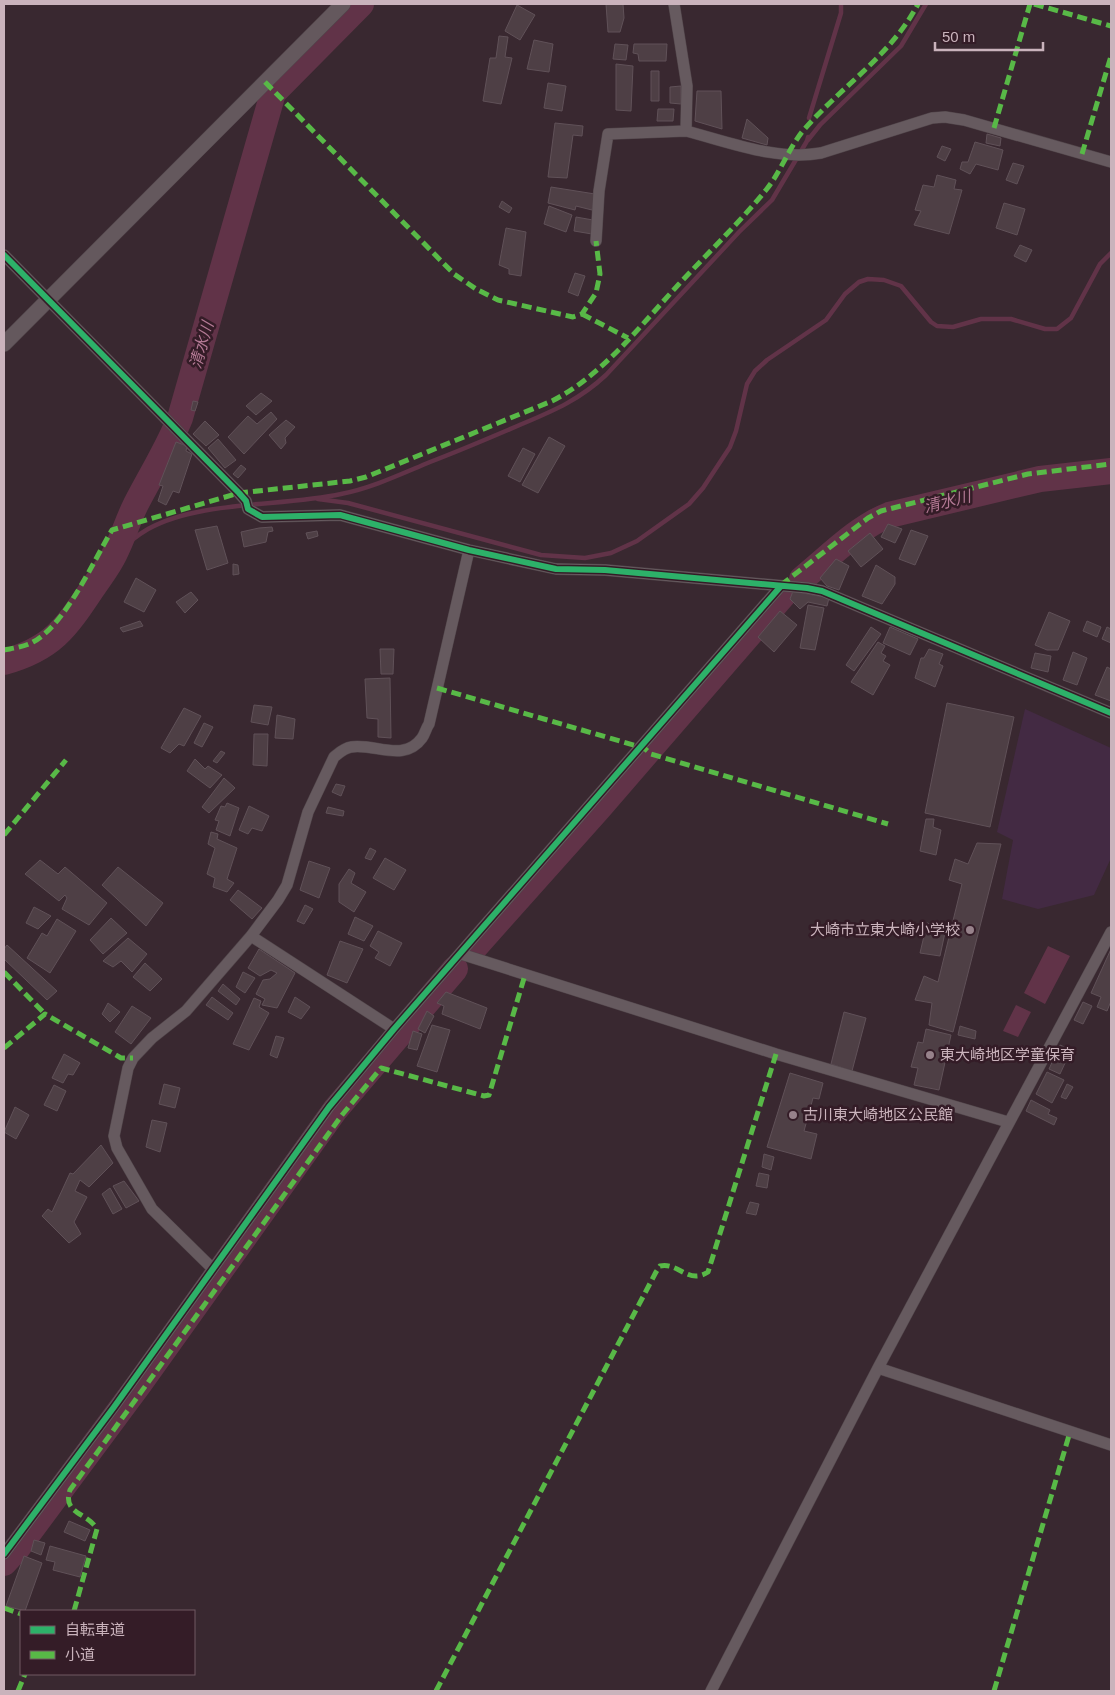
<svg xmlns="http://www.w3.org/2000/svg" width="1115" height="1695" viewBox="0 0 1115 1695" font-family="Helvetica,'Noto Sans JP',sans-serif">
<rect width="100%" height="100%" fill="#392830"/>
<path fill="#432a43" d="M 1025,709 L 1111,748 L 1111,858 L 1094,895 L 1038,909 L 1002,899 L 1013,840 L 997,832 Z"/>
<path fill="#613348" d="M 1048,946 L 1070,956 L 1045,1004 L 1024,993 Z
M 1016,1005 L 1031,1012 L 1018,1037 L 1003,1031 Z"/>
<g fill="none" stroke-linecap="round" stroke-linejoin="round">
<path stroke="#613348" stroke-width="4.5" d="M 809,118 L 841,13 L 841,4
M 808,140 L 820,125 L 901,46 L 926,4
M 318,499 L 348,503 L 541,555 L 585,558 L 611,553 L 637,541 L 689,504 L 703,488 L 730,447 L 736,431 L 747,384 L 755,371 L 767,360 L 826,320 L 845,294 L 859,282 L 868,279 L 884,280 L 901,286 L 931,322 L 937,326 L 953,327 L 981,319 L 1011,319 L 1045,329 L 1057,329 L 1071,318 L 1100,264 L 1111,253
M 115,555 C 125,545 136,536 148,529 C 200,500 282,507 341,494 C 372,488 401,474 430,462 C 459,451 487,439 515,427 C 550,412 577,402 606,375 L 739,232 L 772,200 L 807,141 L 808,137"/>
<path stroke="#613348" stroke-width="26" d="M 802,579 C 829,557 858,527 889,515 L 1040,479 L 1111,471
M 4,662 C 52,649 66,628 92,589 C 100,577 109,566 115,553 C 123,537 128,520 136,504 C 151,475 168,448 180,418 L 273,93 L 361,4
M 475,947 L 599,808 L 785,593
M 4,1563 L 16,1550 L 140,1383 L 335,1110 L 455,969"/>
</g>
<path fill="#4e3f45" stroke="#605158" d="M 606,4 L 623,4 L 624,18 L 620,32 L 608,32 Z
M 517,5 L 535,15 L 520,40 L 505,31 Z
M 499,36 L 508,37 L 505,57 L 512,58 L 501,104 L 483,101 L 490,58 L 496,58 Z
M 534,40 L 553,44 L 549,72 L 527,69 Z
M 615,44 L 628,45 L 626,60 L 613,59 Z
M 634,44 L 667,44 L 666,61 L 639,61 L 638,54 L 633,53 Z
M 616,64 L 633,66 L 631,111 L 616,110 Z
M 651,71 L 659,71 L 659,101 L 651,101 Z
M 548,83 L 566,86 L 562,111 L 544,108 Z
M 681,86 L 681,104 L 670,103 L 670,87 Z
M 697,91 L 721,91 L 722,129 L 695,121 Z
M 658,109 L 674,109 L 673,121 L 657,121 Z
M 747,119 L 768,138 L 767,145 L 742,138 Z
M 555,123 L 583,126 L 582,136 L 573,135 L 567,178 L 548,177 Z
M 987,134 L 1001,138 L 1000,146 L 986,143 Z
M 975,142 L 1003,150 L 998,170 L 976,164 L 970,174 L 960,169 L 962,162 L 968,162 Z
M 942,146 L 951,149 L 945,161 L 937,157 Z
M 1013,163 L 1024,166 L 1017,184 L 1006,180 Z
M 937,175 L 956,180 L 954,189 L 962,190 L 949,234 L 914,225 L 921,211 L 915,210 L 923,185 L 934,187 Z
M 551,187 L 595,194 L 592,210 L 576,206 L 575,210 L 548,203 Z
M 502,201 L 512,208 L 509,213 L 499,207 Z
M 1004,203 L 1025,209 L 1017,235 L 996,228 Z
M 549,206 L 572,215 L 566,232 L 544,224 Z
M 576,217 L 593,220 L 592,234 L 574,231 Z
M 506,228 L 526,232 L 521,276 L 509,274 L 509,269 L 499,265 Z
M 1020,245 L 1032,250 L 1026,262 L 1014,256 Z
M 575,273 L 585,276 L 578,296 L 568,292 Z
M 261,393 L 272,401 L 256,415 L 246,406 Z
M 193,401 L 198,402 L 195,411 L 191,410 Z
M 271,412 L 277,419 L 244,454 L 228,437 L 248,416 L 257,424 Z
M 286,420 L 295,427 L 285,438 L 286,443 L 281,449 L 269,435 Z
M 205,421 L 219,435 L 206,446 L 193,434 Z
M 549,437 L 565,446 L 538,493 L 522,485 Z
M 218,439 L 236,460 L 225,468 L 208,448 Z
M 176,442 L 187,446 L 186,451 L 192,454 L 179,493 L 173,491 L 166,505 L 158,501 L 163,486 L 159,485 Z
M 523,448 L 535,454 L 520,482 L 508,476 Z
M 241,465 L 246,469 L 238,478 L 233,474 Z
M 888,524 L 902,529 L 895,543 L 881,537 Z
M 217,526 L 228,563 L 207,570 L 195,530 Z
M 272,527 L 273,531 L 268,532 L 266,542 L 244,547 L 241,532 L 259,528 Z
M 911,530 L 928,536 L 915,565 L 899,559 Z
M 317,531 L 318,536 L 308,539 L 306,533 Z
M 870,533 L 883,549 L 861,567 L 848,551 Z
M 836,559 L 849,566 L 839,590 L 827,586 L 820,578 Z
M 233,564 L 238,565 L 239,574 L 233,575 Z
M 876,565 L 895,577 L 895,584 L 882,604 L 862,596 Z
M 136,578 L 156,590 L 144,612 L 124,602 Z
M 793,591 L 829,598 L 827,606 L 808,602 L 800,609 L 790,599 Z
M 191,592 L 198,600 L 185,613 L 176,602 Z
M 808,605 L 824,608 L 815,650 L 800,648 Z
M 780,611 L 797,625 L 774,652 L 758,637 Z
M 1049,612 L 1070,621 L 1058,650 L 1047,650 L 1035,645 Z
M 140,621 L 143,626 L 123,632 L 120,628 Z
M 1087,621 L 1101,627 L 1097,637 L 1083,631 Z
M 871,627 L 881,634 L 854,671 L 846,665 Z
M 890,627 L 918,639 L 910,655 L 883,643 Z
M 1107,627 L 1111,629 L 1111,643 L 1102,639 Z
M 878,642 L 885,646 L 881,653 L 886,656 L 883,661 L 890,665 L 873,695 L 851,682 Z
M 380,649 L 394,649 L 393,674 L 381,674 Z
M 929,649 L 943,654 L 939,664 L 943,666 L 935,687 L 915,678 L 921,658 L 924,658 Z
M 1073,652 L 1087,658 L 1077,685 L 1063,680 Z
M 1035,653 L 1051,656 L 1048,672 L 1031,668 Z
M 1107,667 L 1111,669 L 1111,701 L 1095,695 Z
M 390,678 L 391,738 L 378,737 L 378,719 L 367,718 L 365,679 Z
M 947,703 L 1014,717 L 990,827 L 925,813 Z
M 254,705 L 272,707 L 268,725 L 251,722 Z
M 184,708 L 201,716 L 184,746 L 179,744 L 170,753 L 161,748 Z
M 277,715 L 295,719 L 293,739 L 275,738 Z
M 204,723 L 213,727 L 202,747 L 194,743 Z
M 254,734 L 268,734 L 267,766 L 253,765 Z
M 221,751 L 225,753 L 217,763 L 213,761 Z
M 195,759 L 205,769 L 208,766 L 222,775 L 210,788 L 187,771 Z
M 224,778 L 235,788 L 209,813 L 202,807 Z
M 336,784 L 345,786 L 341,796 L 332,792 Z
M 227,803 L 239,808 L 230,836 L 216,830 L 219,821 L 215,820 L 221,806 L 225,807 Z
M 249,806 L 269,816 L 262,831 L 252,828 L 248,834 L 239,830 Z
M 328,807 L 344,811 L 343,816 L 326,813 Z
M 926,819 L 934,819 L 933,827 L 941,830 L 936,855 L 920,851 Z
M 211,832 L 218,834 L 217,839 L 237,848 L 227,879 L 234,883 L 227,892 L 213,887 L 215,878 L 207,874 L 215,848 L 208,844 Z
M 977,843 L 1001,844 L 953,1032 L 929,1025 L 932,1003 L 915,1000 L 924,976 L 938,982 L 962,884 L 949,880 L 955,859 L 968,864 Z
M 370,848 L 376,851 L 371,860 L 365,858 Z
M 385,858 L 406,870 L 394,890 L 373,878 Z
M 40,860 L 58,874 L 65,867 L 107,903 L 89,925 L 62,909 L 67,898 L 65,895 L 59,901 L 25,874 Z
M 309,861 L 330,868 L 319,898 L 300,890 Z
M 118,867 L 163,903 L 146,926 L 102,885 Z
M 349,869 L 355,873 L 351,883 L 366,892 L 354,912 L 339,902 L 339,884 Z
M 238,890 L 262,908 L 252,919 L 230,900 Z
M 305,905 L 313,909 L 304,924 L 297,921 Z
M 34,907 L 51,916 L 38,929 L 26,923 Z
M 355,917 L 373,926 L 364,941 L 348,934 Z
M 111,918 L 127,933 L 103,954 L 90,940 Z
M 57,919 L 76,931 L 50,973 L 27,958 L 42,933 L 47,936 Z
M 927,923 L 946,928 L 940,956 L 920,953 Z
M 378,931 L 402,943 L 390,966 L 375,958 L 379,952 L 370,946 Z
M 128,938 L 147,954 L 132,972 L 121,961 L 113,967 L 103,961 Z
M 340,941 L 363,949 L 347,983 L 327,975 Z
M 7,945 L 57,991 L 47,1000 L 4,959 L 4,949 Z
M 259,949 L 295,973 L 277,1008 L 262,1005 L 265,999 L 256,994 L 263,980 L 270,979 L 277,973 L 271,970 L 260,976 L 248,968 Z
M 1111,949 L 1111,1001 L 1107,1011 L 1097,1007 L 1101,997 L 1091,993 Z
M 145,963 L 162,979 L 150,991 L 133,977 Z
M 243,972 L 255,978 L 245,993 L 236,987 Z
M 223,984 L 240,999 L 236,1005 L 218,991 Z
M 446,992 L 487,1008 L 480,1029 L 442,1014 L 444,1006 L 437,1003 Z
M 212,997 L 233,1013 L 228,1020 L 206,1005 Z
M 295,997 L 310,1007 L 301,1019 L 288,1012 Z
M 254,998 L 261,1001 L 259,1007 L 269,1013 L 249,1050 L 233,1044 Z
M 1083,1002 L 1092,1006 L 1083,1024 L 1074,1020 Z
M 108,1003 L 120,1012 L 110,1022 L 102,1014 Z
M 132,1006 L 151,1018 L 131,1044 L 115,1032 Z
M 427,1011 L 434,1016 L 425,1033 L 418,1029 Z
M 844,1012 L 866,1018 L 852,1071 L 831,1064 Z
M 432,1025 L 450,1030 L 437,1072 L 417,1066 Z
M 960,1026 L 976,1031 L 975,1039 L 958,1035 Z
M 926,1029 L 951,1035 L 939,1090 L 914,1085 L 918,1068 L 911,1067 L 918,1042 L 923,1043 Z
M 413,1031 L 422,1034 L 417,1050 L 408,1048 Z
M 276,1036 L 284,1038 L 277,1058 L 270,1055 Z
M 1060,1045 L 1073,1051 L 1071,1054 L 1074,1055 L 1071,1063 L 1066,1061 L 1060,1074 L 1049,1069 Z
M 64,1054 L 80,1063 L 73,1075 L 68,1074 L 63,1083 L 52,1078 Z
M 1047,1072 L 1064,1080 L 1052,1103 L 1036,1094 Z
M 790,1073 L 823,1083 L 819,1099 L 813,1098 L 804,1131 L 817,1134 L 811,1159 L 767,1147 Z
M 164,1084 L 180,1088 L 175,1108 L 159,1104 Z
M 1067,1084 L 1073,1087 L 1066,1099 L 1061,1097 Z
M 54,1085 L 66,1091 L 57,1111 L 44,1105 Z
M 1031,1100 L 1050,1110 L 1048,1114 L 1057,1118 L 1054,1125 L 1026,1111 Z
M 15,1107 L 29,1115 L 16,1139 L 4,1132 Z
M 152,1120 L 167,1123 L 160,1152 L 146,1147 Z
M 101,1145 L 113,1163 L 89,1187 L 80,1180 L 75,1191 L 87,1197 L 74,1222 L 81,1234 L 69,1243 L 42,1216 L 48,1209 L 52,1212 L 70,1173 L 73,1174 Z
M 764,1154 L 774,1157 L 771,1170 L 762,1167 Z
M 759,1173 L 769,1175 L 767,1188 L 756,1186 Z
M 124,1181 L 139,1201 L 126,1208 L 113,1186 Z
M 110,1188 L 122,1209 L 113,1214 L 102,1194 Z
M 750,1202 L 759,1204 L 756,1215 L 746,1213 Z
M 69,1521 L 90,1530 L 85,1541 L 64,1532 Z
M 34,1540 L 45,1543 L 41,1555 L 31,1551 Z
M 50,1546 L 86,1556 L 80,1577 L 53,1570 L 55,1562 L 46,1560 Z
M 24,1556 L 42,1563 L 25,1611 L 6,1606 Z"/>
<g fill="none" stroke-linecap="round" stroke-linejoin="round">
<defs>
<path id="street" d="M 674,4 L 687,86 L 686,131 C 729,142 776,161 821,153 L 932,118 L 945,117 L 964,120 L 1111,162
M 596,241 L 599,191 L 608,134 L 686,131
M 4,255 L 239,493 L 246,501 L 248,509 L 262,517 L 340,515 L 469,550 L 556,569 L 605,570 L 807,588 L 822,591 L 1111,713
M 251,936 L 394,1029
M 461,954 L 776,1054 L 1008,1122
M 213,1269 L 152,1209 L 117,1148 L 114,1136 L 128,1068 L 133,1058 L 152,1038 L 186,1011 L 251,936 L 278,900 L 287,885 L 308,812 L 334,757 C 339,753 344,748 351,747 C 375,743 404,763 422,738 C 425,734 426,728 429,724 L 469,550
M 878,1368 L 1111,1445
M 4,1554 L 114,1407 L 329,1107 L 394,1029 L 781,586
M 711,1691 L 878,1368 L 1111,932"/>
<path id="secondary" d="M 4,344 L 343,4"/>
</defs>
<use href="#street" stroke="#504449" stroke-width="12"/>
<use href="#secondary" stroke="#504449" stroke-width="16"/>
<use href="#street" stroke="#665a5f" stroke-width="11"/>
<use href="#secondary" stroke="#64585d" stroke-width="15"/>
<path stroke="#58b947" stroke-width="5" stroke-dasharray="10 5" stroke-linecap="butt" d="M 1034,4 L 1111,26
M 265,82 L 454,274 L 476,289 L 498,300 L 573,317 L 582,314 L 596,293 L 600,274 L 596,241
M 994,128 L 1030,4
M 1082,154 L 1111,56
M 582,314 L 628,338
M 781,585 L 868,518 L 881,511 L 1028,474 L 1111,464
M 4,650 C 14,648 24,647 33,642 C 65,625 93,562 112,530 L 239,493 L 350,481 L 366,477 L 552,401 C 603,375 640,326 679,284 C 708,253 739,223 766,190 C 780,173 788,150 802,132 C 839,88 891,56 918,4
M 437,688 L 644,748 L 651,754 L 888,824
M 4,835 L 66,760
M 4,972 L 45,1014
M 4,1048 L 45,1014 L 121,1058 L 133,1058
M 4,1608 L 21,1614
M 74,1611 L 97,1529 C 87,1512 62,1514 70,1490 L 342,1115 L 381,1068 L 484,1096 L 489,1095 L 525,975
M 18,1691 L 25,1674
M 436,1691 L 656,1272 L 660,1266 C 679,1262 688,1285 708,1272 L 776,1054
M 994,1691 L 1070,1432"/>
<defs>
<path id="cycleway" d="M 4,255 L 239,493 L 246,501 L 248,509 L 262,517 L 340,515 L 469,550 L 556,569 L 605,570 L 807,588 L 822,591 L 1111,713
M 4,1554 L 114,1407 L 329,1107 L 394,1029 L 781,586"/>
</defs>
<use href="#cycleway" stroke="#341c27" stroke-width="9"/>
<use href="#cycleway" stroke="#2db169" stroke-width="6"/>
</g>
<g fill="#97828b" stroke="#341c27" stroke-width="2">
<circle cx="970" cy="930" r="5"/>
<circle cx="930" cy="1055" r="5"/>
<circle cx="793" cy="1115" r="5"/>
</g>
<g text-anchor="middle" stroke-width="5" stroke-linejoin="round" paint-order="stroke">
<g font-size="15" fill="#cab3bc" stroke="#341c27" text-anchor="start">
<text x="960" y="935" text-anchor="end">大崎市立東大崎小学校</text>
<text x="940" y="1060">東大崎地区学童保育</text>
<text x="803" y="1120">古川東大崎地区公民館</text>
</g>
<g font-size="16" font-style="italic" fill="#b37994" stroke="#341c27">
<text transform="translate(201 345) rotate(-74)" y="6">清水川</text>
<text transform="translate(947 501) rotate(-14)" y="6">清水川</text>
</g>
</g>
<rect width="1115" height="1695" fill="none" stroke="#cab3bc" stroke-width="10"/>
<rect x="20" y="1610" width="175" height="65" fill="#341c27" stroke="#705863"/>
<rect x="30" y="1626" width="25" height="8" fill="#2db169" stroke="#705863"/>
<text x="65" y="1635" font-size="15" fill="#cab3bc">自転車道</text>
<rect x="30" y="1651" width="25" height="8" fill="#58b947" stroke="#705863"/>
<text x="65" y="1660" font-size="15" fill="#cab3bc">小道</text>
<path d="M935 42v8h108v-8" fill="none" stroke="#cab3bc" stroke-width="2.5"/>
<text x="942" y="42" font-size="15" fill="#cab3bc" stroke="#341c27" stroke-width="4" paint-order="stroke">50 m</text>
</svg>
